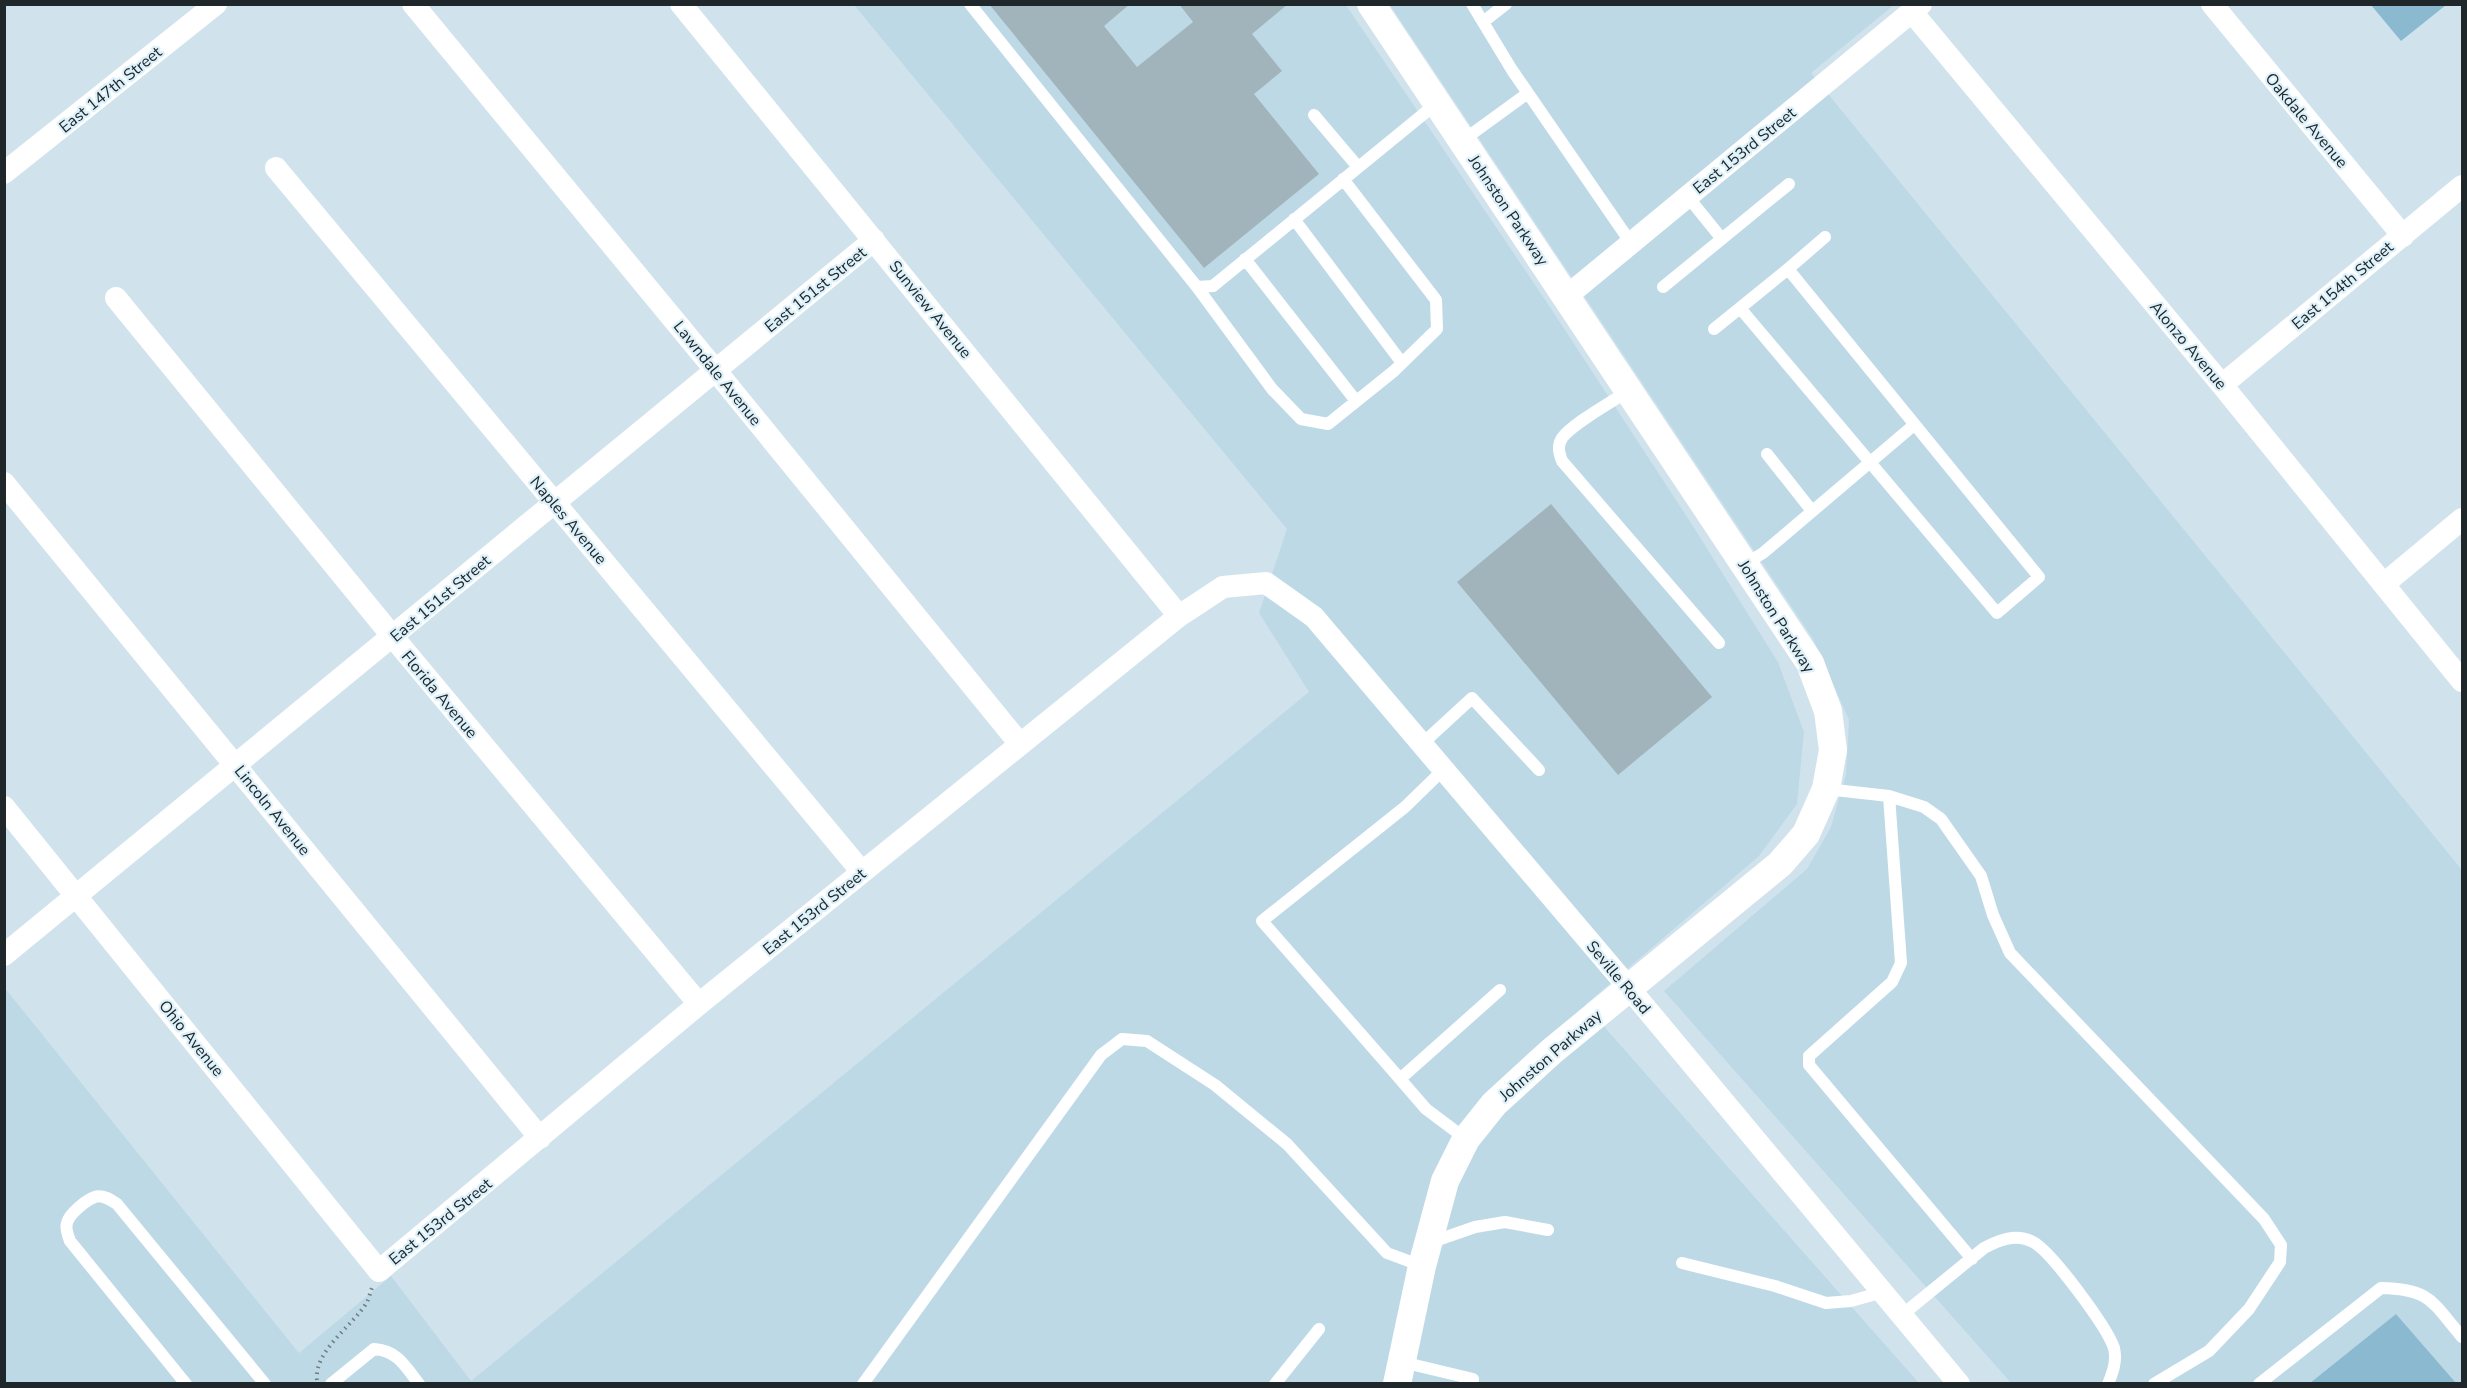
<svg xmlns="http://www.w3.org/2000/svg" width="2467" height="1388" viewBox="0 0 2467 1388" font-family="'Nunito Sans',sans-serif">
<rect width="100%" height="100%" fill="#d0e3ed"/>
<path fill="#bed9e6" d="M 854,5 L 1346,5 L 1550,307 L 1693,526 L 1778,662 L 1804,732 L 1797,804 L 1759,856 L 1585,1005 L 1919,1383 L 5,1383 L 4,987 L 299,1353 L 391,1276 L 471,1381 L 1309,692 L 1259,613 L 1287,529 Z
M 1390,5 L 1894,5 L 1811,73 L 2462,870 L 2462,1383 L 2456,1383 L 2396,1314 L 2310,1383 L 2011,1383 L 1664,991 L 1807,869 L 1831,827 L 1846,774 L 1849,720 L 1813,639 Z"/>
<path fill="#8bbad0" d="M 2371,5 L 2446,5 L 2401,41 Z
M 2396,1314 L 2456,1383 L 2310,1383 Z"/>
<path fill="#a1b4bc" d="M 989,4 L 1130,4 L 1104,26 L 1137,67 L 1193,22 L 1179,4 L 1288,4 L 1252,34 L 1282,71 L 1254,94 L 1319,174 L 1204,268 Z
M 1551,504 L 1712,697 L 1618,775 L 1457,582 Z"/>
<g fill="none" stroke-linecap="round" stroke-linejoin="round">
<path stroke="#6f7c82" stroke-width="4" stroke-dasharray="1.5 4.5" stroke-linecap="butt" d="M 317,1380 C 314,1350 354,1325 367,1302 C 369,1298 370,1293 372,1288"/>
<path stroke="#fff" stroke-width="12" d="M 970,4 L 1197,287 L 1213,286 L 1437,103
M 1472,4 L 1512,70 L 1631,243
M 1483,22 L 1506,4
M 1314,115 L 1358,167
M 1462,141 L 1528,93
M 1688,197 L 1722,239
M 1294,219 L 1402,363
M 1245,259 L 1356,401
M 1788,269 L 1825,237
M 1197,287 L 1272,389 L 1301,419 L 1328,424 L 1394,371 L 1437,329 L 1436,300 L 1343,179
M 1663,287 L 1789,184
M 1714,329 L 1740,308 L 1997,613 L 2039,577 L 1788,269 L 1740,308
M 1628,391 C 1612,402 1573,423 1562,438 C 1557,446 1559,453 1562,461 L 1719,643
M 1767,454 L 1812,511
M 1745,564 L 1763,553 L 1914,425
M 1422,744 L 1472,698 L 1539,770
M 1826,789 L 1889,796 L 1924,807 L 1941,819 L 1981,876 L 1993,915 L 2010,953 L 2264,1219 L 2281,1245 L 2280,1262 L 2249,1309 L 2209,1351 L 2154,1384
M 1889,796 L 1901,963 L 1892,982 L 1809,1056 L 1809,1065 L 1972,1259
M 1401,1080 L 1262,921 L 1405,807 L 1443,770
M 1466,1139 L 1426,1109 L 1400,1079 L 1500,990
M 1429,1243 L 1475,1227 L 1505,1222 L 1548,1230
M 1682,1263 L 1775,1286 L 1826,1303 L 1851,1301 L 1883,1292
M 1902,1315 L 1984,1248 C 1999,1240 2016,1233 2033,1242 C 2051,1251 2107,1327 2114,1348 C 2117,1361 2113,1372 2108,1384
M 1402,1362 L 1473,1379 L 1472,1384
M 186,1384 L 70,1241 C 68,1235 65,1229 67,1223 C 69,1214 86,1200 95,1197 C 102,1194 111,1200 117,1204 L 265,1384
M 331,1384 L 374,1349 C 397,1350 406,1367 419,1384
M 863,1384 L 1101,1055 L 1122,1039 L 1147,1041 L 1215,1085 L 1287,1144 L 1387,1253 L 1422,1266
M 1275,1384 L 1319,1329
M 2259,1384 L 2381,1288 C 2431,1289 2432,1302 2462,1337"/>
<path stroke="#fff" stroke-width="22" d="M 413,4 L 707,360 L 1020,744
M 681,4 L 1179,616
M 2212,4 L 2403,236
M 1912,12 L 2222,385 L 2462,681
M 276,168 L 862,872
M 4,173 L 216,4
M 1567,296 L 1921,4
M 116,298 L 393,637 L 699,1004
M 2222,385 L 2462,186
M 4,483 L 540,1138
M 2384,584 L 2462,519
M 4,807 L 379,1271 L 699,1004 L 1179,616 L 1223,587 L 1266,583 L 1314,617 L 1629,988 L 1959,1384
M 4,955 L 874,240"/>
<path stroke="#fff" stroke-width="28" d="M 1371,4 L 1810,663 L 1828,711 L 1833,750 L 1826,789 L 1806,834 L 1780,864 L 1552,1051 L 1494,1104 L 1466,1139 L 1445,1181 L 1422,1266 L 1397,1384"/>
</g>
<g text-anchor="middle" stroke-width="4.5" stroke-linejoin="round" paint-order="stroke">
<g font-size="16" fill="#20272a" stroke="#ddf1fa">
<text transform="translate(110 89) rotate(-39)" y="6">East 147th Street</text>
<text transform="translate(2307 120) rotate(50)" y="6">Oakdale Avenue</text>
<text transform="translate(1744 150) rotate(-39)" y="6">East 153rd Street</text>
<text transform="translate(1509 210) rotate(56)" y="6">Johnston Parkway</text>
<text transform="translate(2342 285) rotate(-40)" y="6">East 154th Street</text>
<text transform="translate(815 289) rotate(-39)" y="6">East 151st Street</text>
<text transform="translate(931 309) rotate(51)" y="6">Sunview Avenue</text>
<text transform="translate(2189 345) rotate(50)" y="6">Alonzo Avenue</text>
<text transform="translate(718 373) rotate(51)" y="6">Lawndale Avenue</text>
<text transform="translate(569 520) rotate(50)" y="6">Naples Avenue</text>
<text transform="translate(440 598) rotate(-40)" y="6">East 151st Street</text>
<text transform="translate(1777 616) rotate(58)" y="6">Johnston Parkway</text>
<text transform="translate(440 694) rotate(50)" y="6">Florida Avenue</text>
<text transform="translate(273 810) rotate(51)" y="6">Lincoln Avenue</text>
<text transform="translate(814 911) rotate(-39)" y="6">East 153rd Street</text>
<text transform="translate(1619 977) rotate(50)" y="6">Seville Road</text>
<text transform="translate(192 1038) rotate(51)" y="6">Ohio Avenue</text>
<text transform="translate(1550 1055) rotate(-41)" y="6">Johnston Parkway</text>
<text transform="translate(440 1221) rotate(-39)" y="6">East 153rd Street</text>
</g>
</g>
<rect width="2467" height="1388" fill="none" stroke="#20272a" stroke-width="12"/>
</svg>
